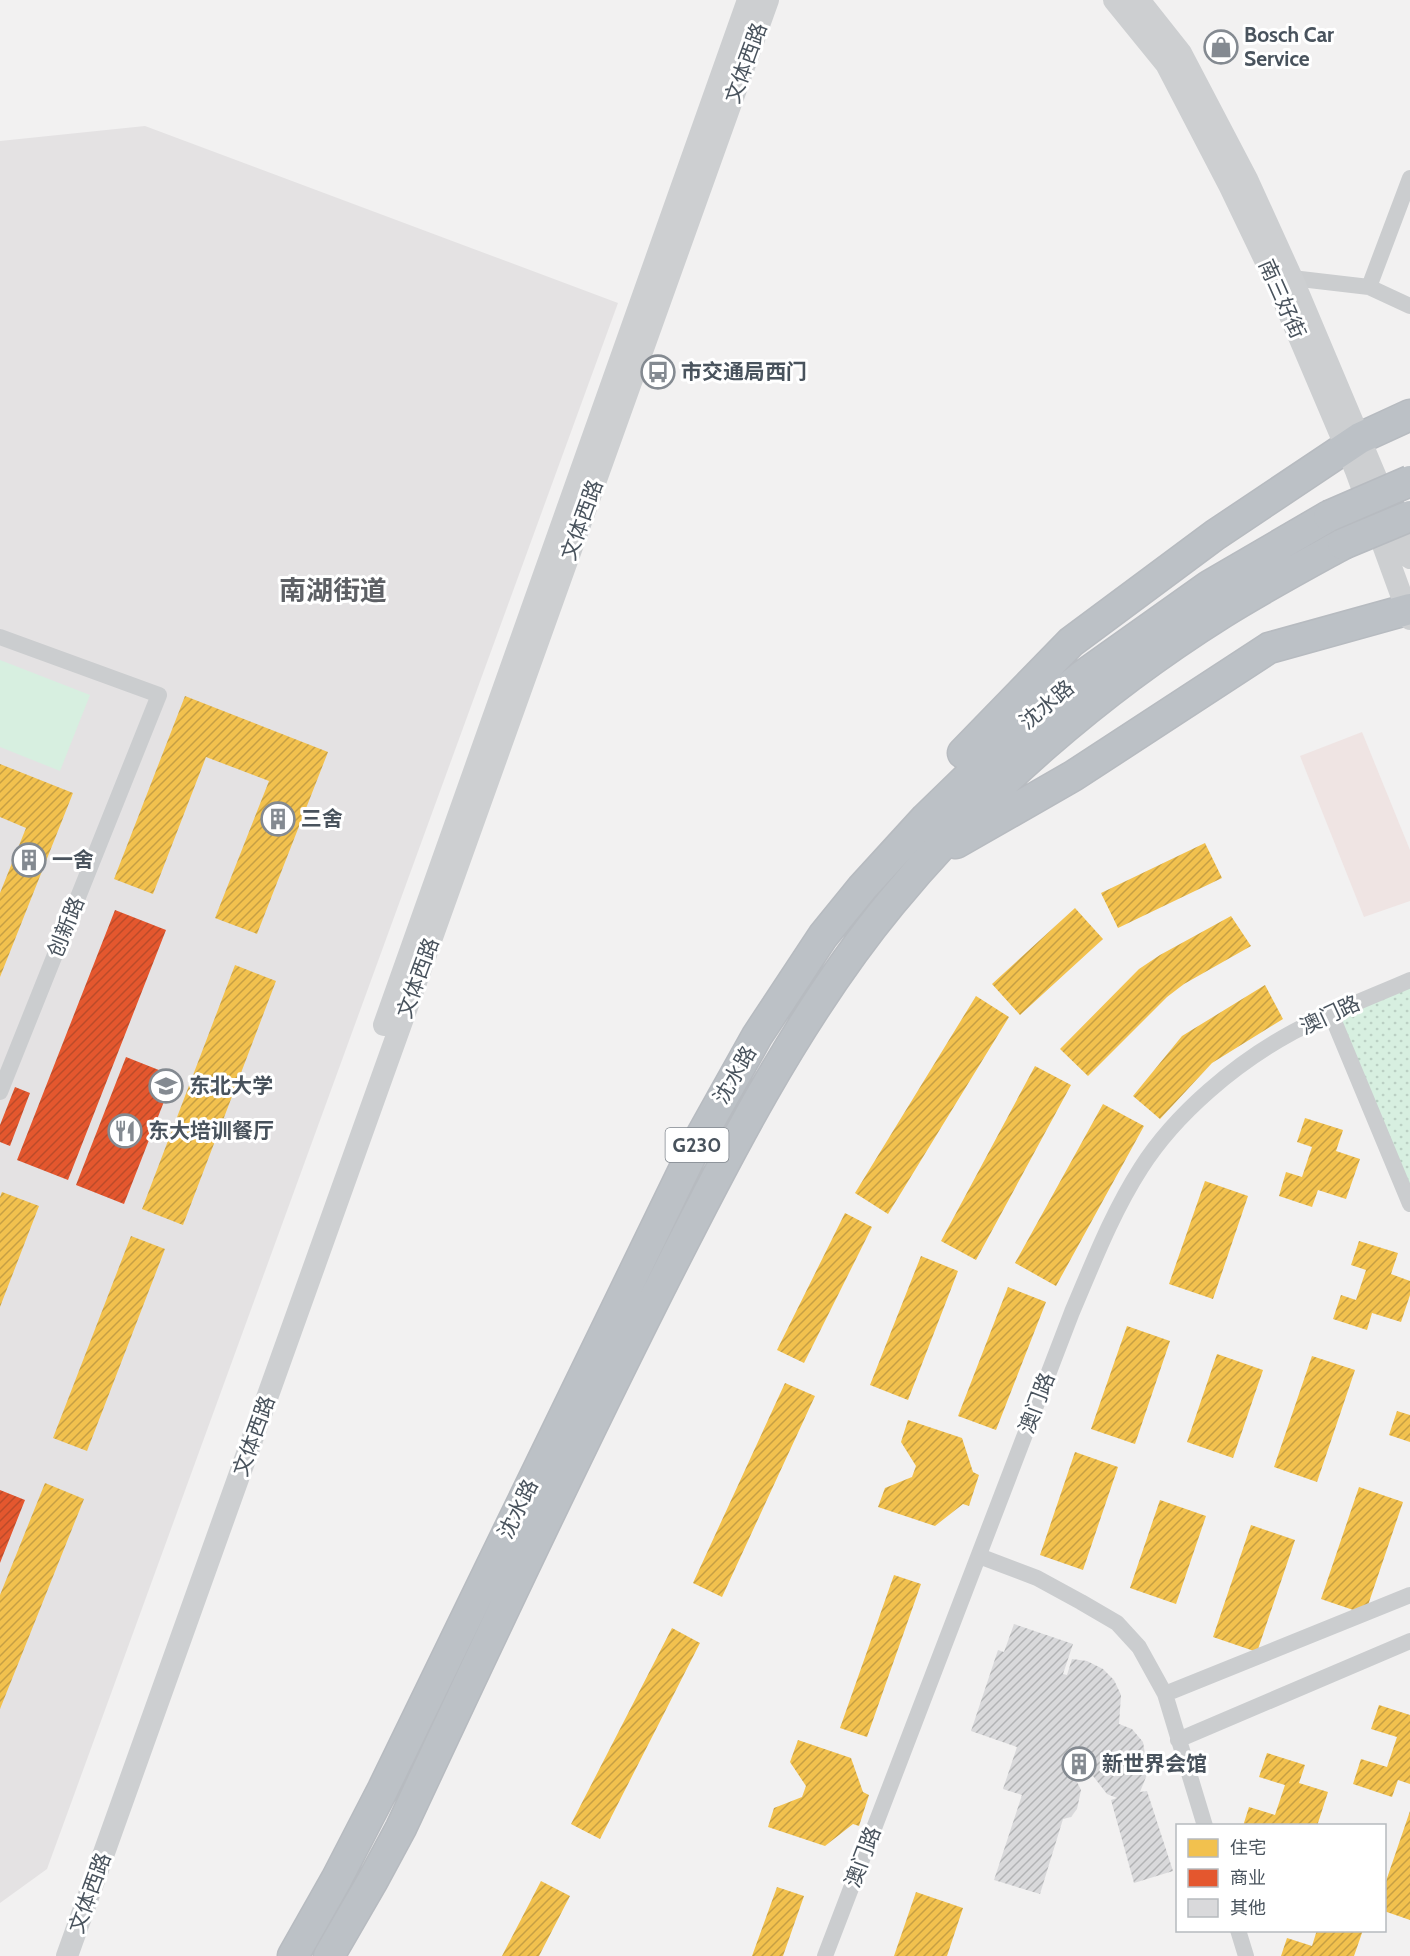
<svg xmlns="http://www.w3.org/2000/svg" width="1410" height="1956" viewBox="0 0 1410 1956" font-family="Cabin,'Noto Sans SC',sans-serif">
<defs>
<pattern id="grass-dots" width="8" height="8" patternUnits="userSpaceOnUse" patternTransform="scale(1.5)"><rect width="8" height="8" fill="#d7efe0"/><path d="M2 2h.1M6 6h.1" fill="none" stroke="#bacfc3" stroke-width="1.8" stroke-linecap="round"/></pattern>
<pattern id="homes-hatch" width="6" height="6" patternUnits="userSpaceOnUse" patternTransform="scale(1.5)"><rect width="6" height="6" fill="#f2c14e"/><path d="M-1 1l2-2M0 6l6-6M5 7l2-2" fill="none" stroke="#c69f44"/></pattern>
<pattern id="shops-hatch" width="6" height="6" patternUnits="userSpaceOnUse" patternTransform="scale(1.5)"><rect width="6" height="6" fill="#e4572e"/><path d="M-1 1l2-2M0 6l6-6M5 7l2-2" fill="none" stroke="#bb4b2a"/></pattern>
<pattern id="building-hatch" width="6" height="6" patternUnits="userSpaceOnUse" patternTransform="scale(1.5)"><rect width="6" height="6" fill="#d9d9db"/><path d="M-1 1l2-2M0 6l6-6M5 7l2-2" fill="none" stroke="#b2b3b5"/></pattern>
</defs>
<rect width="100%" height="100%" fill="#f2f1f1"/>
<path fill="#e4e2e3" d="M 145,126 L 618,303 L 47,1869 L 0,1903 L 0,141 Z"/>
<path fill="#efe4e3" d="M 1362,732 L 1410,850 L 1410,901 L 1364,917 L 1300,756 Z"/>
<path fill="url(#grass-dots)" d="M 1410,980 L 1410,1204 L 1331,1014 Z"/>
<path fill="#d7efe0" d="M 0,660 L 90,695 L 60,771 L 0,747 Z"/>
<path fill="url(#homes-hatch)" d="M 185,696 L 328,752 L 257,934 L 215,918 L 269,781 L 206,757 L 153,894 L 114,879 Z
M 0,764 L 73,793 L 0,977 L 0,893 L 26,828 L 0,817 Z
M 1205,843 L 1222,878 L 1118,928 L 1101,893 Z
M 1075,908 L 1103,939 L 1020,1015 L 992,984 Z
M 1231,916 L 1251,946 L 1184,984 L 1167,997 L 1088,1076 L 1060,1049 L 1139,969 L 1160,955 Z
M 235,965 L 276,981 L 183,1225 L 142,1209 Z
M 1265,985 L 1283,1019 L 1212,1063 L 1160,1119 L 1133,1096 L 1182,1036 Z
M 976,996 L 1009,1017 L 888,1214 L 855,1193 Z
M 1035,1066 L 1071,1085 L 976,1260 L 941,1241 Z
M 1103,1104 L 1144,1126 L 1056,1286 L 1015,1263 Z
M 1305,1118 L 1343,1130 L 1336,1151 L 1360,1159 L 1346,1199 L 1318,1190 L 1312,1207 L 1279,1196 L 1286,1172 L 1302,1177 L 1312,1147 L 1297,1142 Z
M 1205,1181 L 1248,1196 L 1213,1299 L 1169,1284 Z
M 2,1192 L 39,1206 L 0,1307 L 0,1197 Z
M 845,1213 L 872,1227 L 804,1363 L 777,1350 Z
M 131,1236 L 165,1249 L 87,1451 L 53,1438 Z
M 1359,1241 L 1398,1253 L 1391,1274 L 1410,1281 L 1410,1295 L 1401,1322 L 1372,1313 L 1367,1330 L 1333,1319 L 1341,1295 L 1356,1300 L 1366,1270 L 1351,1265 Z
M 921,1256 L 958,1271 L 908,1400 L 870,1385 Z
M 1008,1287 L 1046,1302 L 996,1430 L 958,1416 Z
M 1127,1326 L 1170,1341 L 1135,1444 L 1091,1429 Z
M 1217,1354 L 1263,1370 L 1233,1458 L 1187,1442 Z
M 1312,1356 L 1355,1370 L 1317,1482 L 1274,1467 Z
M 785,1383 L 815,1396 L 722,1597 L 693,1583 Z
M 1397,1411 L 1410,1415 L 1410,1442 L 1389,1435 Z
M 908,1420 L 962,1438 L 973,1472 L 979,1475 L 969,1506 L 963,1504 L 935,1526 L 878,1507 L 885,1488 L 912,1477 L 916,1466 L 901,1442 Z
M 1075,1452 L 1118,1467 L 1083,1570 L 1040,1555 Z
M 45,1483 L 84,1499 L 0,1709 L 0,1595 Z
M 1359,1487 L 1403,1502 L 1365,1614 L 1321,1599 Z
M 1160,1500 L 1206,1516 L 1176,1604 L 1130,1588 Z
M 1251,1525 L 1295,1540 L 1257,1652 L 1213,1637 Z
M 894,1575 L 921,1584 L 867,1737 L 840,1728 Z
M 672,1628 L 700,1643 L 600,1839 L 571,1824 Z
M 1379,1705 L 1410,1715 L 1410,1784 L 1398,1780 L 1392,1797 L 1353,1784 L 1361,1759 L 1387,1767 L 1397,1737 L 1371,1729 Z
M 798,1740 L 851,1758 L 863,1792 L 869,1795 L 859,1826 L 853,1824 L 825,1846 L 768,1827 L 774,1808 L 802,1797 L 806,1786 L 790,1762 Z
M 1267,1753 L 1305,1765 L 1299,1783 L 1328,1792 L 1317,1826 L 1243,1826 L 1249,1807 L 1275,1815 L 1285,1785 L 1259,1777 Z
M 1410,1811 L 1410,1920 L 1384,1911 L 1384,1887 Z
M 541,1881 L 570,1896 L 539,1956 L 502,1956 Z
M 777,1887 L 804,1896 L 783,1956 L 752,1956 Z
M 916,1892 L 963,1908 L 947,1956 L 894,1956 Z
M 1317,1930 L 1363,1930 L 1354,1956 L 1281,1956 L 1287,1938 L 1312,1946 Z"/>
<path fill="url(#shops-hatch)" d="M 115,910 L 166,930 L 68,1180 L 17,1160 Z
M 126,1057 L 174,1076 L 124,1204 L 76,1185 Z
M 15,1087 L 30,1093 L 10,1146 L 0,1142 L 0,1125 Z
M 0,1490 L 25,1500 L 0,1563 Z"/>
<path fill="url(#building-hatch)" d="M 1014,1624 L 1073,1644 L 1063,1674 L 1067,1675 L 1072,1659 L 1087,1661 L 1103,1669 L 1114,1680 L 1121,1695 L 1119,1724 L 1132,1729 L 1143,1742 L 1148,1772 L 1140,1792 L 1147,1791 L 1173,1871 L 1134,1883 L 1111,1800 L 1117,1798 L 1107,1794 L 1093,1776 L 1077,1782 L 1081,1790 L 1077,1809 L 1071,1817 L 1063,1819 L 1040,1894 L 994,1880 L 1022,1795 L 1003,1789 L 1017,1747 L 971,1731 L 998,1650 L 1004,1652 Z"/>
<g fill="none" stroke-linecap="round" stroke-linejoin="round">
<defs>
<path id="highway" d="M 963,753 L 1071,642 L 1215,535 L 1360,438 L 1410,415
M 956,843 L 1073,776 L 1269,648 L 1410,609
M 293,1956 L 336,1880 L 383,1789 L 695,1147 L 757,1036 L 823,936 L 862,888 L 926,818 L 1020,727 L 1081,677 L 1209,586 L 1329,516
M 329,1956 L 373,1880 L 401,1828 C 484,1650 568,1471 656,1296 C 723,1163 796,1018 891,903 C 984,790 1098,691 1222,613 C 1262,588 1303,566 1343,544"/>
</defs>
<use href="#highway" stroke="#b7bbc0" stroke-width="33"/>
<path stroke="#cbcdcf" stroke-width="16" d="M 1292,278 L 1369,287 L 1410,306
M 1369,287 L 1410,178
M 0,637 L 159,695 L 0,1092
M 1331,1014 L 1410,1204
M 979,1556 L 1037,1578 L 1081,1602 L 1117,1623 L 1139,1647 L 1165,1694 L 1205,1826
M 1165,1694 L 1410,1595
M 1178,1740 L 1410,1641
M 1238,1930 L 1246,1956
M 825,1956 L 1072,1312 C 1093,1263 1112,1213 1141,1168 C 1176,1113 1236,1063 1293,1032 C 1331,1012 1371,997 1410,980"/>
<path stroke="#cdcfd1" stroke-width="22" d="M 1114,0 L 1166,64 L 1230,187 L 1277,285 L 1356,471 L 1410,619
M 1139,0 L 1181,53 L 1247,179 L 1292,278 L 1410,558
M 384,1025 L 748,0
M 67,1956 L 768,0"/>
<use href="#highway" stroke="#bcc1c6" stroke-width="30"/>
<defs>
<path id="highway-bridge" d="M 1329,516 L 1410,481
M 1343,544 L 1410,516"/>
</defs>
<use href="#highway-bridge" stroke="#b7bbc0" stroke-width="33" stroke-linecap="butt"/>
<use href="#highway-bridge" stroke="#bcc1c6" stroke-width="30"/>
</g>
<defs>
<symbol id="shop-ring" viewBox="-11 -11 22 22"><circle r="9.5" fill="#fff" stroke="#848a91" stroke-width="1.5"/><path d="M-5-2.5h2.3a2.7 3.5 0 0 1 5.4 0H5L5.5 6h-11ZM-1.5-2.5h3a1.5 2.3 0 0 0-3 0Z" fill="#848a91"/></symbol>
<symbol id="bus-ring" viewBox="-11 -11 22 22"><circle r="9.5" fill="#fff" stroke="#848a91" stroke-width="1.5"/><path d="M-5-6H5V4H4V6H2V4H-2V6H-4V4H-5ZM-3.5-4V0h7V-4ZM-3.5 1.2v1.5H-2V1.2ZM2 1.2v1.5H3.5V1.2Z" fill="#848a91"/></symbol>
<symbol id="building-ring" viewBox="-11 -11 22 22"><circle r="9.5" fill="#fff" stroke="#848a91" stroke-width="1.5"/><path d="M-4-6H4V6H1V3H-1V6H-4ZM-2.5-4.3h1.7v1.8h-1.7ZM.8-4.3h1.7v1.8H.8ZM-2.5-1h1.7V.8h-1.7ZM.8-1h1.7V.8H.8Z" fill="#848a91"/></symbol>
<symbol id="university-ring" viewBox="-11 -11 22 22"><circle r="9.5" fill="#fff" stroke="#848a91" stroke-width="1.5"/><path d="M0-5L7-2L0 1L-7-2ZM-4 1L0 2.5L4 1V4Q0 6-4 4Z" fill="#848a91"/></symbol>
<symbol id="restaurant-ring" viewBox="-11 -11 22 22"><circle r="9.5" fill="#fff" stroke="#848a91" stroke-width="1.5"/><path d="M-5-6h1v4h1v-4h1v4h1v-4h1v5L-1.5 .5V6h-2V.5L-5-1ZM5-6V6H3V1.5H1.5Q1.5-4 5-6Z" fill="#848a91"/></symbol>
</defs>
<g fill-rule="evenodd">
<use href="#shop-ring" x="1202" y="28" width="38" height="38"/>
<use href="#bus-ring" x="639" y="353" width="38" height="38"/>
<use href="#building-ring" x="259" y="800" width="38" height="38"/>
<use href="#building-ring" x="10" y="841" width="38" height="38"/>
<use href="#university-ring" x="147" y="1067" width="38" height="38"/>
<use href="#restaurant-ring" x="106" y="1112" width="38" height="38"/>
<use href="#building-ring" x="1060" y="1745" width="38" height="38"/>
</g>
<g text-anchor="middle" stroke-width="6" stroke-linejoin="round" paint-order="stroke">
<rect fill="#fff" stroke="#80878e" stroke-width="1.5" x="665.5" y="1128" width="63" height="34" rx="4.5"/>
<g font-size="20" font-weight="bold" fill="#49535d">
<text x="697" y="1152">G230</text>
</g>
<g font-size="21" font-weight="bold" fill="#49535d" stroke="#fff" text-anchor="start">
<text x="1244" y="42">Bosch Car<tspan x="1244" dy="24">Service</tspan></text>
<text x="681" y="379">市交通局西门</text>
<text x="301" y="826">三舍</text>
<text x="52" y="867">一舍</text>
<text x="189" y="1093">东北大学</text>
<text x="148" y="1138">东大培训餐厅</text>
<text x="1102" y="1771">新世界会馆</text>
</g>
<g font-size="21" fill="#49535d" stroke="#fff">
<text transform="translate(746 63) rotate(-70)" y="7">文体西路</text>
<text transform="translate(1282 299) rotate(66)" y="7">南三好街</text>
<text transform="translate(582 520) rotate(-70)" y="7">文体西路</text>
<text transform="translate(1047 705) rotate(-40)" y="7">沈水路</text>
<text transform="translate(66 927) rotate(-68)" y="7">创新路</text>
<text transform="translate(418 978) rotate(-70)" y="7">文体西路</text>
<text transform="translate(1330 1015) rotate(-25)" y="7">澳门路</text>
<text transform="translate(735 1075) rotate(-60)" y="7">沈水路</text>
<text transform="translate(1037 1403) rotate(-69)" y="7">澳门路</text>
<text transform="translate(254 1436) rotate(-70)" y="7">文体西路</text>
<text transform="translate(518 1509) rotate(-64)" y="7">沈水路</text>
<text transform="translate(863 1857) rotate(-69)" y="7">澳门路</text>
<text transform="translate(90 1893) rotate(-70)" y="7">文体西路</text>
</g>
<g font-size="27" font-weight="bold" fill="#5d6065" stroke="#fff">
<text x="333" y="600">南湖街道</text>
</g>
</g>
<rect x="1176" y="1824" width="210" height="108" fill="#ffffff" stroke="#b6babe" stroke-width="1.5"/>
<rect x="1188" y="1839" width="30" height="18" fill="#f2c14e" stroke="#b6babe" stroke-width="1.5"/>
<text x="1230" y="1854" font-size="18" fill="#49535d">住宅</text>
<rect x="1188" y="1869" width="30" height="18" fill="#e4572e" stroke="#b6babe" stroke-width="1.5"/>
<text x="1230" y="1884" font-size="18" fill="#49535d">商业</text>
<rect x="1188" y="1899" width="30" height="18" fill="#d9d9db" stroke="#b6babe" stroke-width="1.5"/>
<text x="1230" y="1914" font-size="18" fill="#49535d">其他</text>
</svg>
